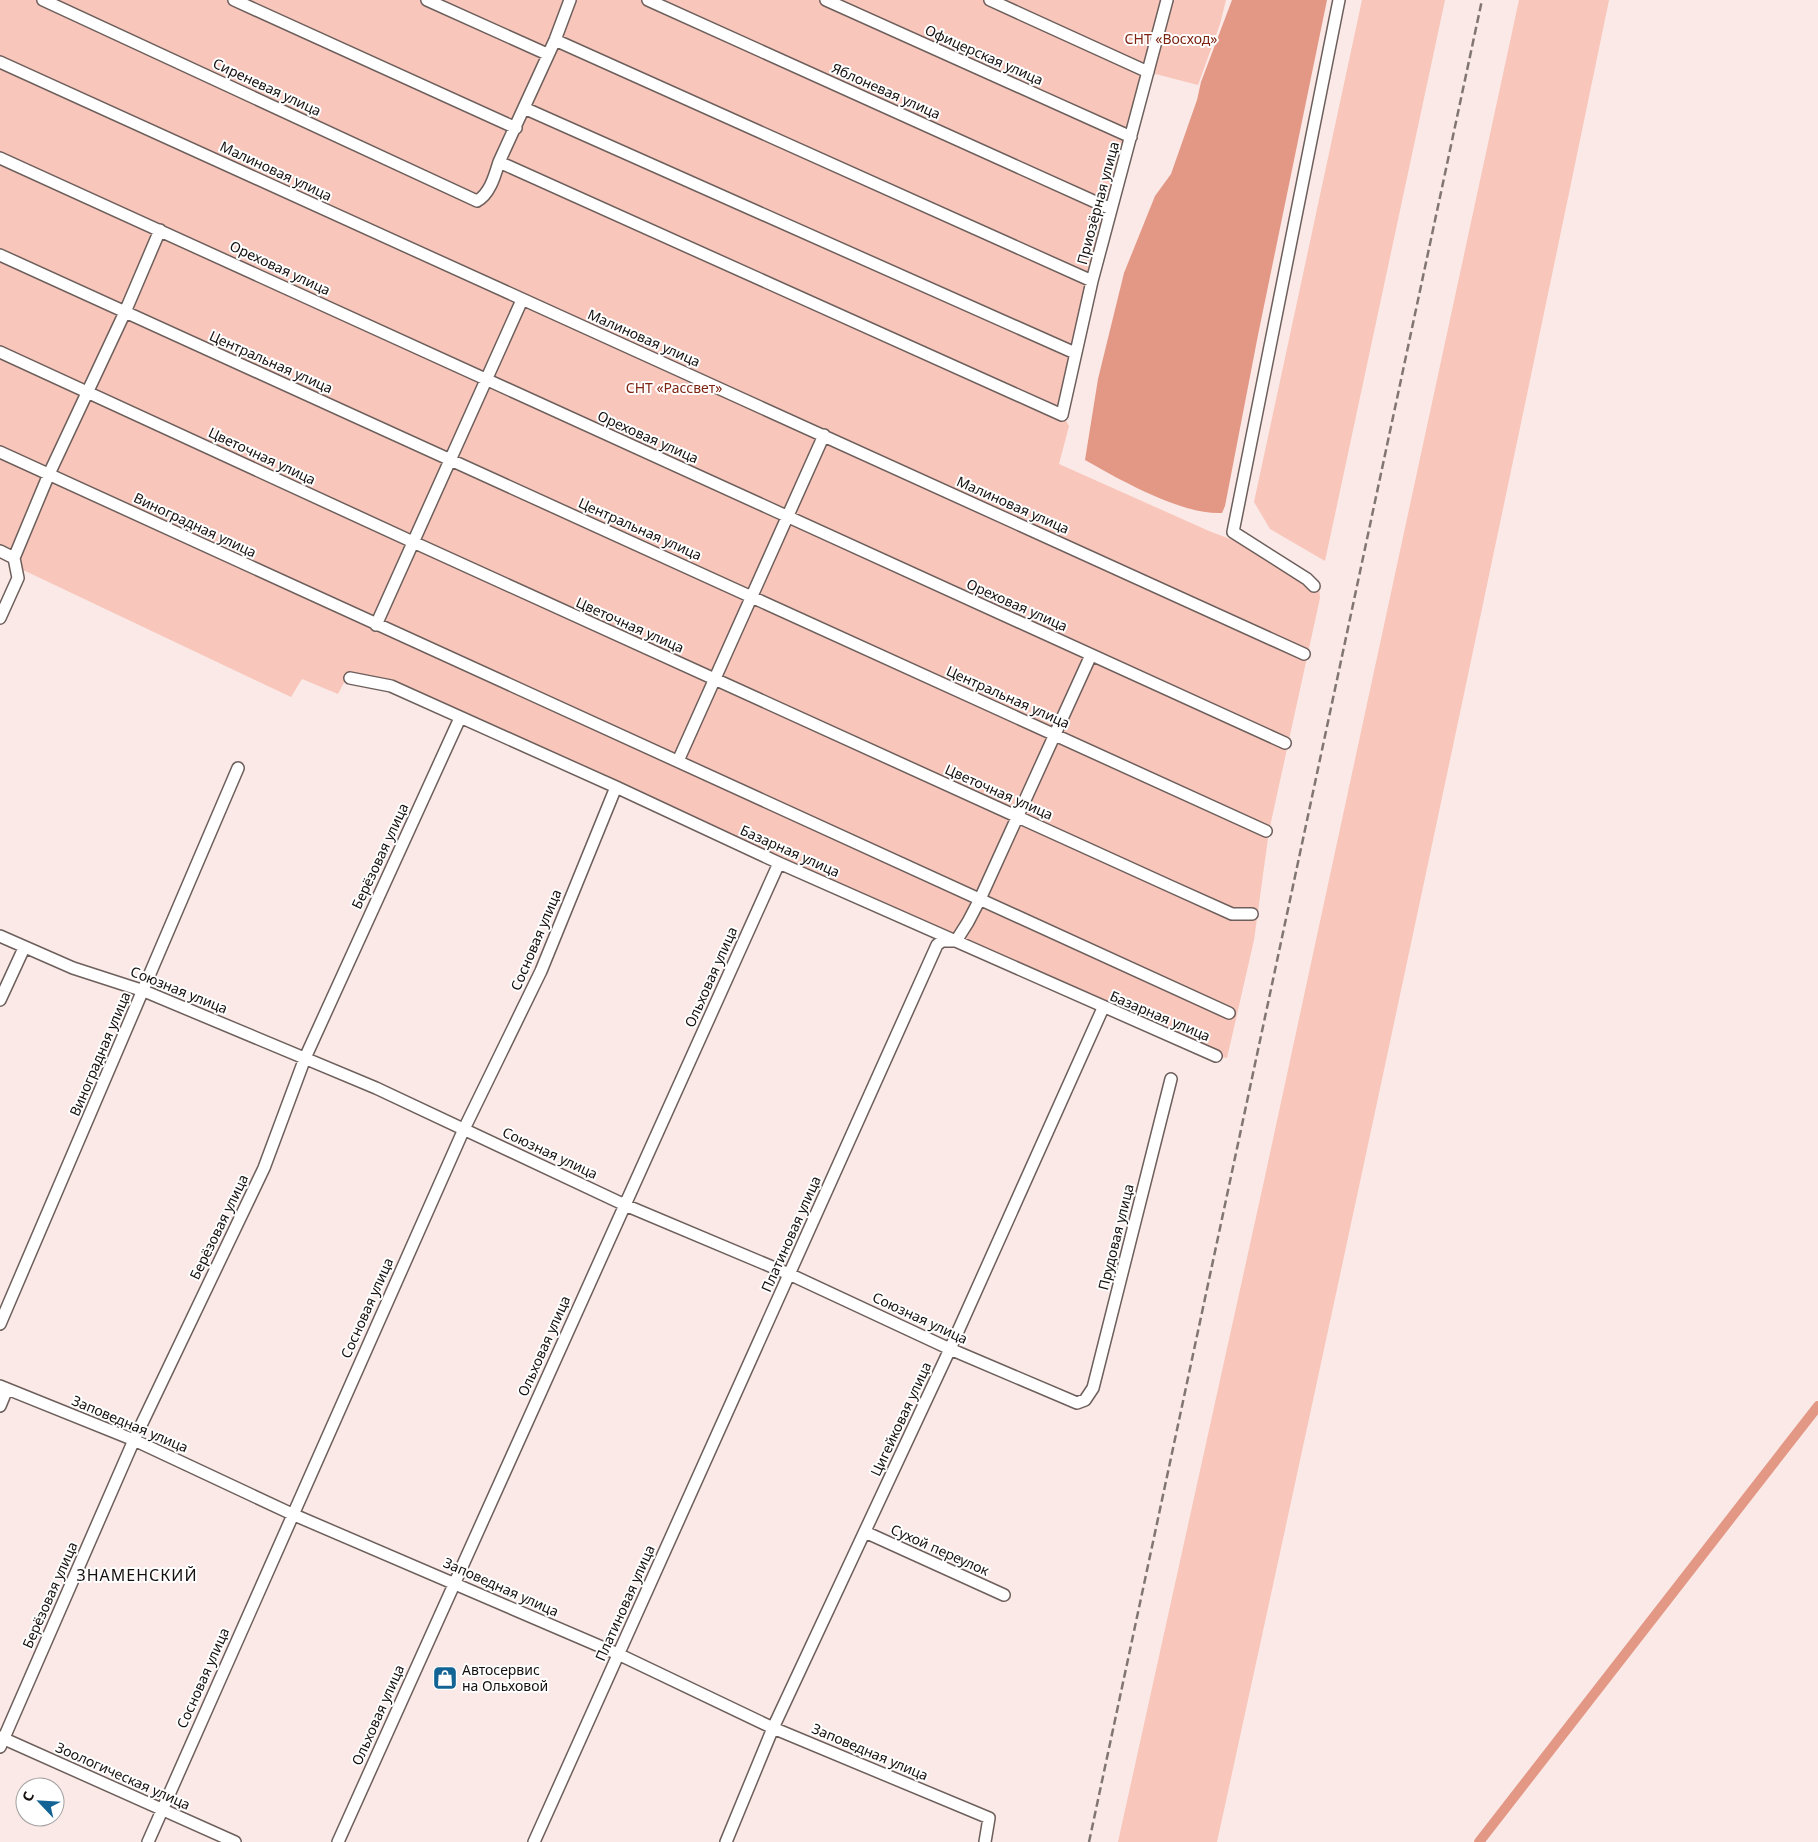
<svg xmlns="http://www.w3.org/2000/svg" width="1818" height="1842" viewBox="0 0 1818 1842" font-family="'Noto Sans',sans-serif">
<rect width="100%" height="100%" fill="#fae9e6"/>
<path fill="#f8c6ba" d="M 0,0 L 1226,0 L 1220,24 L 1198,85 L 1148,72 L 1062,414 L 1069,426 L 1059,464 L 1209,531 L 1251,547 L 1319,588 L 1320,598 L 1269,831 L 1254,940 L 1227,1058 L 1216,1056 L 391,686 L 347,677 L 338,694 L 302,679 L 291,697 L 0,559 Z
M 1362,0 L 1445,0 L 1325,561 L 1270,529 L 1254,502 Z
M 1519,0 L 1609,0 C 1482,615 1351,1229 1217,1842 L 1118,1842 L 1264,1181 Z"/>
<path fill="#e39785" d="M 1232,0 L 1327,0 L 1258,335 L 1225,506 L 1222,513 C 1182,515 1120,480 1085,460 L 1098,379 L 1124,273 L 1155,196 L 1171,174 L 1197,100 L 1201,82 Z"/>
<g fill="none" stroke-linecap="round" stroke-linejoin="round">
<path stroke="#e39785" stroke-width="10" d="M 1479,1842 L 1818,1406"/>
<defs>
<path id="minor" d="M 43,0 L 477,201 C 490,194 495,175 499,162 L 555,40 L 570,0
M 234,0 L 516,128
M 427,0 L 547,54
M 648,0 L 1111,209
M 826,0 L 1131,137
M 990,0 L 1148,72
M 555,40 L 1092,281
M 0,62 L 1304,654
M 524,108 L 1075,353
M 0,158 L 1285,743
M 499,162 L 1062,415 L 1092,281 L 1167,0
M 0,255 L 1266,831
M 0,352 L 413,542 L 1172,887 L 1232,914 L 1252,914
M 0,452 L 1229,1013
M 0,551 L 14,558
M 1314,586 L 1307,579 L 1233,532 L 1339,0
M 0,618 L 18,578 L 14,558 L 49,474 L 125,312 L 160,230
M 376,625 L 522,300
M 350,678 L 391,686 L 616,787 L 779,863 L 1216,1056
M 678,761 L 824,435
M 0,936 L 73,968 L 144,991 L 376,1088 L 625,1205 L 789,1274 L 950,1349 L 1077,1403 L 1085,1400 L 1093,1388 L 1171,1079
M 0,1000 L 24,948
M 0,1324 L 238,768
M 0,1386 L 134,1440 L 292,1514 L 618,1654 L 773,1728 L 989,1818 L 985,1842
M 0,1406 L 7,1389
M 865,1532 L 1004,1595
M 0,1737 L 235,1842
M 0,1747 L 134,1440 L 264,1168 L 305,1058 L 460,718
M 148,1842 L 464,1129 L 541,971 L 616,787
M 338,1842 L 779,863
M 534,1842 L 937,945 L 942,941 L 956,941 L 968,922 L 980,899 L 1091,655
M 726,1842 L 773,1728 L 950,1349 L 1103,1008"/>
</defs>
<use href="#minor" stroke="#6d5f5c" stroke-width="14"/>
<use href="#minor" stroke="#fff" stroke-width="11"/>
<path stroke="#817674" stroke-width="2.5" stroke-dasharray="8 4" stroke-linecap="butt" d="M 1089,1842 L 1482,0"/>
</g>
<defs>
<symbol id="shop-square" viewBox="-11 -11 22 22"><rect x="-9" y="-9" width="18" height="18" rx="4" fill="#146395" stroke="#fff"/><path d="M-5-2.5h2.3a2.7 3.5 0 0 1 5.4 0H5L5.5 6h-11ZM-1.5-2.5h3a1.5 2.3 0 0 0-3 0Z" fill="#fff"/></symbol>
</defs>
<g fill-rule="evenodd">
<use href="#shop-square" x="431" y="1664" width="28" height="28"/>
</g>
<g text-anchor="middle" stroke-width="4" stroke-linejoin="round" paint-order="stroke">
<g font-size="14" fill="#7d2412" stroke="#fff">
<text x="1171" y="44">СНТ «Восход»</text>
<text x="674" y="393">СНТ «Рассвет»</text>
</g>
<g font-size="14" fill="#15100f" stroke="#fff">
<text transform="translate(984 55) rotate(24)" y="5">Офицерская улица</text>
<text transform="translate(267 87) rotate(25)" y="5">Сиреневая улица</text>
<text transform="translate(886 91) rotate(24)" y="5">Яблоневая улица</text>
<text transform="translate(276 171) rotate(25)" y="5">Малиновая улица</text>
<text transform="translate(1098 203) rotate(-75)" y="5">Приозёрная улица</text>
<text transform="translate(280 268) rotate(25)" y="5">Ореховая улица</text>
<text transform="translate(644 338) rotate(24)" y="5">Малиновая улица</text>
<text transform="translate(271 362) rotate(24)" y="5">Центральная улица</text>
<text transform="translate(648 437) rotate(24)" y="5">Ореховая улица</text>
<text transform="translate(262 456) rotate(25)" y="5">Цветочная улица</text>
<text transform="translate(1013 505) rotate(24)" y="5">Малиновая улица</text>
<text transform="translate(195 525) rotate(25)" y="5">Виноградная улица</text>
<text transform="translate(640 529) rotate(24)" y="5">Центральная улица</text>
<text transform="translate(1017 605) rotate(24)" y="5">Ореховая улица</text>
<text transform="translate(630 625) rotate(24)" y="5">Цветочная улица</text>
<text transform="translate(1008 697) rotate(24)" y="5">Центральная улица</text>
<text transform="translate(999 792) rotate(24)" y="5">Цветочная улица</text>
<text transform="translate(790 851) rotate(24)" y="5">Базарная улица</text>
<text transform="translate(380 856) rotate(-65)" y="5">Берёзовая улица</text>
<text transform="translate(536 940) rotate(-67)" y="5">Сосновая улица</text>
<text transform="translate(711 977) rotate(-66)" y="5">Ольховая улица</text>
<text transform="translate(179 990) rotate(22)" y="5">Союзная улица</text>
<text transform="translate(1160 1016) rotate(23)" y="5">Базарная улица</text>
<text transform="translate(100 1054) rotate(-67)" y="5">Виноградная улица</text>
<text transform="translate(550 1153) rotate(25)" y="5">Союзная улица</text>
<text transform="translate(219 1227) rotate(-64)" y="5">Берёзовая улица</text>
<text transform="translate(791 1234) rotate(-66)" y="5">Платиновая улица</text>
<text transform="translate(1116 1237) rotate(-76)" y="5">Прудовая улица</text>
<text transform="translate(367 1308) rotate(-66)" y="5">Сосновая улица</text>
<text transform="translate(920 1318) rotate(25)" y="5">Союзная улица</text>
<text transform="translate(544 1346) rotate(-66)" y="5">Ольховая улица</text>
<text transform="translate(901 1419) rotate(-65)" y="5">Цигейковая улица</text>
<text transform="translate(130 1424) rotate(23)" y="5">Заповедная улица</text>
<text transform="translate(940 1550) rotate(24)" y="5">Сухой переулок</text>
<text transform="translate(501 1587) rotate(24)" y="5">Заповедная улица</text>
<text transform="translate(50 1595) rotate(-66)" y="5">Берёзовая улица</text>
<text transform="translate(625 1603) rotate(-66)" y="5">Платиновая улица</text>
<text transform="translate(203 1678) rotate(-66)" y="5">Сосновая улица</text>
<text transform="translate(378 1715) rotate(-66)" y="5">Ольховая улица</text>
<text transform="translate(870 1752) rotate(23)" y="5">Заповедная улица</text>
<text transform="translate(123 1776) rotate(24)" y="5">Зоологическая улица</text>
</g>
<g font-size="14" fill="#15100f" stroke="#fff" text-anchor="start">
<text x="462" y="1675">Автосервис<tspan x="462" dy="16">на Ольховой</tspan></text>
</g>
<g font-size="16" letter-spacing="1" fill="#15100f" stroke="#fff">
<text x="137" y="1581">ЗНАМЕНСКИЙ</text>
</g>
</g>
<g transform="translate(40 1802) rotate(295)"><circle r="24" fill="#ffffff" stroke="#a19f9f"/>
<path d="M0-4L9 19L0 12L-9 19Z" fill="#146395"/>
<text y="-8" font-size="14" font-weight="bold" text-anchor="middle" fill="#15100f">С</text>
</g>
</svg>
